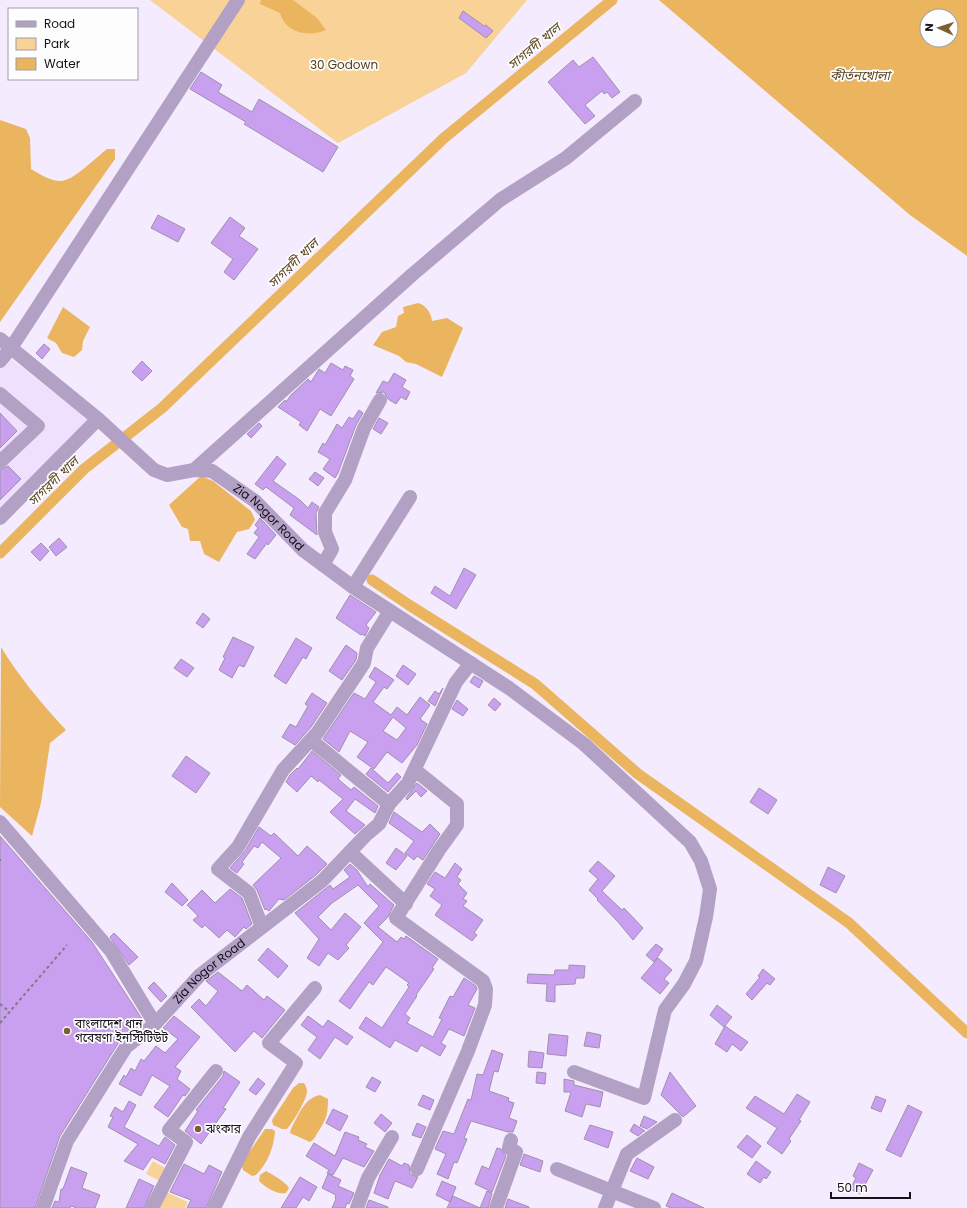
<svg xmlns="http://www.w3.org/2000/svg" width="967" height="1208" viewBox="0 0 967 1208" font-family="Poppins,'Noto Sans Bengali',sans-serif">
<rect width="100%" height="100%" fill="#f4ebfe"/>
<path fill="#efe1fe" d="M 0,351 L 93,423 L 0,515 Z"/>
<path fill="#f9d297" d="M 150,0 L 527,0 L 466,73 L 338,143 Z
M 153,1161 L 167,1169 L 160,1181 L 146,1174 Z
M 166,1192 L 188,1202 L 185,1208 L 158,1208 Z"/>
<path fill="#ebb55f" fill-rule="evenodd" d="M 261,0 L 293,0 L 317,18 L 326,30 C 309,37 286,34 280,13 L 260,4 Z
M 659,0 L 967,0 L 967,256 L 910,215 ZM 927,16 L 951,16 L 951,40 L 927,40 Z
M 0,120 L 26,129 L 30,138 L 31,169 C 40,174 50,181 60,181 C 74,181 96,157 107,149 L 115,149 L 115,159 L 0,322 Z
M 418,303 C 426,305 431,313 432,321 L 447,318 L 463,328 L 442,377 L 416,364 L 406,362 L 399,356 L 373,345 L 382,332 L 396,327 L 398,316 L 404,313 L 403,307 Z
M 63,307 L 90,327 L 83,341 L 82,350 L 74,357 L 62,353 L 56,343 L 47,338 Z
M 201,476 L 213,481 L 251,511 L 255,520 L 249,529 L 237,532 L 219,562 L 204,554 L 200,541 L 190,541 L 188,529 L 182,527 L 169,505 Z
M 1,647 C 20,678 42,704 66,730 L 50,743 L 41,803 L 32,836 L 0,807 Z
M 299,1083 L 304,1083 C 306,1086 307,1089 307,1092 C 306,1101 293,1122 287,1129 L 282,1129 L 273,1125 L 272,1120 L 293,1088 Z
M 320,1095 L 328,1099 C 328,1115 326,1120 318,1132 C 315,1136 315,1139 310,1142 L 290,1133 L 291,1129 C 298,1116 304,1098 320,1095 Z
M 265,1129 L 272,1129 L 275,1131 C 274,1147 268,1163 256,1175 L 252,1176 L 243,1170 L 241,1164 Z
M 266,1171 C 272,1174 287,1183 289,1188 L 286,1193 C 277,1195 265,1187 259,1181 L 260,1175 Z"/>
<g fill="none" stroke-linecap="round" stroke-linejoin="round">
<path stroke="#ebb55f" stroke-width="11" d="M 0,553 L 84,469 L 162,408 L 444,138 L 612,0
M 372,580 L 409,605 L 535,684 L 638,774 L 849,923 L 967,1033"/>
</g>
<path fill="#c99ff0" stroke="#9f91ac" fill-rule="evenodd" d="M 463,11 L 484,26 L 486,25 L 493,31 L 486,38 L 459,18 Z
M 593,57 L 620,92 L 612,98 L 607,92 L 604,94 L 602,91 L 585,105 L 595,116 L 585,124 L 548,82 L 573,60 L 579,67 Z
M 201,72 L 222,85 L 218,92 L 252,112 L 259,99 L 338,147 L 323,172 L 244,124 L 246,122 L 190,89 Z
M 158,215 L 185,229 L 178,242 L 151,228 Z
M 230,217 L 245,228 L 239,236 L 258,249 L 234,280 L 224,272 L 233,259 L 211,243 Z
M 44,344 L 50,349 L 42,359 L 36,353 Z
M 142,361 L 152,371 L 142,381 L 132,372 Z
M 331,363 L 343,370 L 345,366 L 353,370 L 350,376 L 354,379 L 331,416 L 320,409 L 307,431 L 299,425 L 301,422 L 278,407 L 285,400 L 286,402 L 291,395 L 308,379 L 311,382 L 319,369 L 325,373 Z
M 394,373 L 406,380 L 402,387 L 410,392 L 406,400 L 401,397 L 396,404 L 388,399 L 384,392 L 376,393 L 383,381 L 388,383 Z
M 359,410 L 363,413 L 356,425 L 338,473 L 335,478 L 323,469 L 330,459 L 318,452 L 323,443 L 325,445 L 337,424 L 342,428 L 349,417 L 353,419 Z
M 0,413 L 17,431 L 0,448 Z
M 379,418 L 388,423 L 381,434 L 373,429 Z
M 259,423 L 262,426 L 251,438 L 247,434 Z
M 277,456 L 286,464 L 273,481 L 300,500 L 308,508 L 312,502 L 319,507 L 316,513 L 317,535 L 290,515 L 294,508 L 266,487 L 263,490 L 255,484 Z
M 8,466 L 21,479 L 0,500 L 0,470 Z
M 315,472 L 324,478 L 318,486 L 309,479 Z
M 260,518 L 276,535 L 268,545 L 267,543 L 255,559 L 247,554 L 259,537 L 254,533 L 258,528 L 255,525 Z
M 59,538 L 67,547 L 56,556 L 49,547 Z
M 41,543 L 49,551 L 40,561 L 31,552 Z
M 464,568 L 476,575 L 456,609 L 431,593 L 435,586 L 450,596 Z
M 350,595 L 376,612 L 366,625 L 369,628 L 365,636 L 362,634 L 361,635 L 336,618 Z
M 203,613 L 210,619 L 203,628 L 196,623 Z
M 233,637 L 254,647 L 244,667 L 239,665 L 232,678 L 219,670 L 225,658 L 223,657 Z
M 296,638 L 312,648 L 306,659 L 303,657 L 286,684 L 274,676 Z
M 346,645 L 357,653 L 356,660 L 342,680 L 329,671 Z
M 181,659 L 194,668 L 187,677 L 174,668 Z
M 403,665 L 416,674 L 408,685 L 396,676 Z
M 375,667 L 394,680 L 387,689 L 384,687 L 373,702 L 391,715 L 397,707 L 407,715 L 420,697 L 430,705 L 420,719 L 427,724 L 417,745 L 402,763 L 387,752 L 374,769 L 357,757 L 368,742 L 350,731 L 339,752 L 323,739 L 354,693 L 365,699 L 376,682 L 369,677 ZM 393,717 L 406,728 L 397,740 L 383,731 Z
M 474,676 L 483,681 L 479,688 L 470,682 Z
M 443,688 L 435,706 L 428,701 L 435,691 L 439,694 Z
M 312,693 L 327,703 L 311,727 L 295,745 L 282,737 L 290,724 L 296,727 L 308,706 L 305,704 Z
M 494,698 L 501,704 L 495,711 L 488,705 Z
M 457,700 L 468,709 L 463,716 L 452,709 Z
M 312,751 L 341,775 L 338,779 L 351,790 L 354,787 L 378,806 L 375,813 L 355,799 L 346,811 L 365,825 L 355,834 L 330,812 L 343,799 L 319,780 L 318,782 L 311,776 L 297,792 L 286,782 L 290,775 L 297,768 L 298,769 Z
M 186,756 L 210,773 L 196,793 L 172,776 Z
M 371,768 L 388,783 L 397,773 L 401,777 L 388,792 L 366,774 Z
M 417,783 L 427,791 L 421,797 L 416,791 L 407,800 L 406,798 Z
M 759,788 L 777,800 L 768,814 L 750,802 Z
M 394,812 L 422,832 L 430,824 L 440,834 L 423,860 L 417,856 L 414,860 L 405,853 L 414,841 L 389,823 Z
M 259,827 L 271,836 L 274,833 L 298,856 L 307,846 L 327,864 L 316,875 L 284,900 L 279,899 L 269,911 L 266,909 L 265,910 L 257,890 L 253,885 L 281,858 L 262,842 L 258,848 L 254,846 L 242,862 L 244,864 L 237,873 L 230,868 L 245,851 Z
M 0,836 L 92,942 L 144,1022 L 119,1042 L 60,1136 L 35,1208 L 0,1208 Z
M 396,848 L 407,856 L 396,870 L 386,863 Z
M 598,861 L 615,876 L 602,891 L 622,910 L 624,908 L 643,928 L 633,940 L 618,922 L 597,900 L 598,899 L 589,890 L 598,879 L 589,871 Z
M 455,863 L 462,869 L 457,877 L 461,880 L 458,884 L 467,893 L 463,899 L 467,901 L 463,906 L 483,920 L 474,933 L 477,935 L 472,941 L 435,915 L 442,905 L 430,896 L 435,889 L 427,884 L 435,872 L 445,878 Z
M 350,864 L 357,870 L 368,887 L 370,884 L 394,905 L 388,917 L 378,927 L 397,942 L 401,937 L 404,939 L 406,936 L 438,959 L 432,968 L 434,969 L 416,995 L 417,996 L 405,1014 L 410,1018 L 407,1023 L 433,1037 L 442,1019 L 439,1018 L 450,996 L 453,997 L 464,978 L 476,986 L 477,989 L 468,1005 L 475,1008 L 464,1036 L 449,1029 L 441,1043 L 446,1046 L 440,1056 L 421,1045 L 417,1052 L 395,1040 L 390,1048 L 359,1028 L 366,1017 L 382,1028 L 409,987 L 407,985 L 409,983 L 392,971 L 386,967 L 373,985 L 369,982 L 350,1009 L 339,1001 L 383,942 L 364,923 L 379,906 L 358,885 L 332,903 L 318,917 L 331,930 L 345,913 L 361,927 L 346,945 L 349,948 L 338,960 L 328,953 L 319,966 L 307,958 L 319,939 L 295,913 L 330,885 L 333,889 L 350,877 L 344,870 Z
M 828,867 L 845,876 L 836,893 L 820,885 Z
M 172,883 L 188,900 L 182,906 L 165,892 Z
M 230,889 L 242,898 L 252,924 L 246,929 L 244,927 L 235,937 L 227,930 L 219,938 L 205,925 L 202,928 L 193,920 L 198,916 L 187,905 L 202,890 L 215,903 Z
M 114,933 L 138,957 L 129,965 L 110,937 Z
M 656,944 L 663,949 L 654,962 L 646,955 Z
M 268,948 L 288,966 L 278,978 L 258,960 Z
M 658,958 L 672,970 L 664,979 L 669,983 L 660,994 L 641,978 Z
M 569,965 L 585,966 L 584,978 L 576,978 L 575,984 L 555,985 L 555,1002 L 546,1001 L 547,984 L 527,983 L 528,974 L 554,975 L 555,970 L 569,970 Z
M 763,969 L 775,979 L 770,985 L 767,983 L 752,1000 L 746,994 L 760,977 L 758,976 Z
M 218,972 L 242,991 L 247,985 L 264,1000 L 267,996 L 285,1010 L 262,1038 L 254,1031 L 235,1052 L 191,1007 L 199,999 L 206,1006 L 218,991 L 206,981 Z
M 154,982 L 167,996 L 161,1002 L 148,988 Z
M 717,1005 L 732,1017 L 724,1027 L 710,1015 Z
M 174,1016 L 200,1037 L 175,1067 L 181,1071 L 177,1079 L 190,1089 L 185,1096 L 183,1095 L 168,1117 L 154,1107 L 170,1086 L 152,1075 L 141,1096 L 119,1084 L 124,1075 L 126,1077 L 131,1068 L 135,1071 L 141,1059 L 144,1061 L 156,1046 L 165,1053 L 178,1039 L 163,1028 Z
M 308,1016 L 323,1027 L 328,1020 L 353,1037 L 347,1045 L 335,1037 L 320,1059 L 308,1050 L 317,1037 L 301,1025 Z
M 725,1026 L 748,1042 L 741,1051 L 732,1044 L 727,1052 L 715,1044 Z
M 587,1032 L 601,1035 L 599,1048 L 584,1046 Z
M 549,1034 L 568,1036 L 566,1056 L 547,1054 Z
M 492,1050 L 503,1054 L 498,1072 L 494,1071 L 489,1091 L 509,1098 L 508,1101 L 514,1103 L 509,1118 L 517,1121 L 513,1132 L 508,1132 L 471,1121 L 464,1138 L 467,1139 L 457,1163 L 454,1162 L 448,1179 L 437,1174 L 446,1154 L 435,1149 L 443,1131 L 454,1134 L 468,1099 L 471,1100 L 477,1074 L 483,1075 Z
M 529,1051 L 544,1053 L 542,1068 L 528,1067 Z
M 224,1071 L 240,1082 L 223,1108 L 226,1109 L 201,1144 L 185,1131 L 198,1111 L 196,1110 L 223,1076 Z
M 537,1072 L 546,1073 L 545,1084 L 536,1083 Z
M 670,1072 L 696,1106 L 683,1117 L 661,1095 Z
M 372,1077 L 381,1082 L 375,1092 L 366,1087 Z
M 258,1078 L 265,1084 L 256,1095 L 249,1090 Z
M 564,1079 L 574,1081 L 574,1085 L 603,1092 L 600,1107 L 586,1104 L 582,1117 L 565,1111 L 571,1092 L 564,1092 Z
M 797,1094 L 810,1102 L 799,1120 L 801,1121 L 789,1139 L 791,1141 L 782,1154 L 767,1143 L 777,1128 L 746,1108 L 755,1096 L 784,1114 Z
M 423,1095 L 434,1100 L 430,1110 L 418,1105 Z
M 876,1096 L 886,1100 L 881,1112 L 871,1108 Z
M 129,1101 L 136,1105 L 124,1127 L 159,1146 L 165,1137 L 175,1145 L 165,1164 L 152,1157 L 143,1170 L 124,1161 L 138,1144 L 108,1127 L 113,1117 L 110,1116 L 115,1107 L 123,1112 Z
M 908,1105 L 922,1112 L 901,1157 L 886,1150 Z
M 333,1109 L 348,1116 L 340,1131 L 326,1123 Z
M 381,1114 L 392,1123 L 385,1132 L 374,1123 Z
M 644,1116 L 657,1122 L 647,1129 L 640,1126 Z
M 417,1123 L 426,1127 L 421,1138 L 412,1135 Z
M 634,1124 L 645,1131 L 644,1131 L 638,1136 L 630,1131 Z
M 590,1125 L 613,1132 L 608,1148 L 584,1139 Z
M 345,1132 L 359,1137 L 358,1140 L 367,1144 L 365,1147 L 374,1151 L 364,1167 L 343,1158 L 333,1175 L 327,1173 L 329,1170 L 306,1156 L 314,1143 L 335,1156 Z
M 747,1135 L 761,1146 L 752,1158 L 737,1147 Z
M 497,1148 L 501,1149 L 506,1156 L 492,1192 L 475,1184 L 482,1166 L 489,1169 Z
M 524,1154 L 543,1161 L 540,1172 L 520,1165 Z
M 637,1158 L 654,1167 L 648,1179 L 630,1171 Z
M 389,1159 L 402,1166 L 404,1163 L 409,1165 L 410,1174 L 418,1177 L 412,1188 L 395,1181 L 388,1199 L 374,1193 L 380,1175 Z
M 756,1161 L 771,1172 L 766,1179 L 764,1177 L 760,1183 L 747,1174 Z
M 859,1163 L 873,1170 L 860,1194 L 850,1189 L 856,1178 L 853,1176 Z
M 184,1164 L 204,1174 L 209,1165 L 222,1172 L 206,1208 L 187,1208 L 191,1200 L 170,1192 Z
M 71,1167 L 87,1173 L 82,1188 L 100,1195 L 95,1208 L 77,1208 L 71,1206 L 70,1208 L 52,1208 L 55,1201 L 59,1202 L 61,1189 L 63,1189 Z
M 328,1174 L 341,1180 L 338,1186 L 354,1193 L 349,1204 L 347,1203 L 345,1208 L 332,1208 L 336,1199 L 335,1198 L 336,1195 L 322,1188 Z
M 300,1177 L 317,1187 L 309,1201 L 303,1197 L 296,1208 L 281,1208 Z
M 139,1179 L 154,1186 L 144,1208 L 126,1208 Z
M 442,1181 L 456,1187 L 450,1202 L 436,1195 Z
M 487,1191 L 492,1193 L 488,1208 L 447,1208 L 453,1196 L 480,1208 Z
M 672,1193 L 704,1208 L 671,1208 L 666,1206 Z
M 508,1199 L 529,1207 L 529,1208 L 505,1208 Z
M 369,1200 L 388,1207 L 388,1208 L 366,1208 Z"/>
<g fill="none" stroke-linecap="round" stroke-linejoin="round">
<path stroke="#807987" stroke-width="2" stroke-dasharray="3 3" stroke-linecap="butt" d="M 0,860 L 1,860
M 0,1004 L 10,1012
M 0,1023 L 67,945"/>
<g stroke="#b3a1c5" stroke-width="14">
<path id="s1" d="M 0,339 L 98,419 L 154,470 L 167,475 L 194,470 L 212,471 L 255,501 L 303,550 L 353,587 L 509,688 L 584,744 L 690,842 L 701,861 L 710,889 L 706,917 L 696,961 L 684,984 L 665,1010 L 644,1098 L 574,1072"/>
<path d="M 0,361 L 11,348 L 238,0"/>
<path d="M 0,394 L 38,426 L 0,462"/>
<path d="M 194,470 L 413,274 L 500,200 L 566,158 L 635,101"/>
<path d="M 0,518 L 98,419"/>
<path d="M 323,565 L 332,549 L 325,532 L 325,513 L 345,480 L 364,428 L 380,400"/>
<path d="M 353,587 L 410,497"/>
<path d="M 311,740 L 389,804"/>
<path d="M 415,770 L 457,804 L 457,825 L 439,850 L 396,918 L 483,981 L 486,989 L 485,1005 L 468,1051 L 417,1169"/>
<path d="M 0,822 L 111,951 L 155,1024"/>
<path d="M 350,852 L 406,904"/>
<path d="M 262,927 L 249,893 L 218,869 L 238,847 L 283,770 L 318,732 L 364,663 L 367,648 L 390,611"/>
<path d="M 557,1169 L 654,1208"/>
<path id="s2" d="M 43,1208 L 67,1141 L 126,1047 L 155,1024 L 200,975 L 322,881 L 366,835 L 379,824 L 389,804 L 408,783 L 456,682 L 471,663"/>
<path d="M 152,1208 L 186,1142 L 169,1130 L 216,1071"/>
<path d="M 214,1208 L 249,1137 L 296,1063 L 269,1043 L 315,988"/>
<path d="M 357,1208 L 368,1178 L 392,1137"/>
<path d="M 496,1208 L 516,1152 L 509,1148 L 511,1140"/>
<path d="M 605,1208 L 627,1154 L 675,1120"/>
</g>
</g>
<g fill="#7b5e31" stroke="#fdfdfd" stroke-width="1.5">
<circle cx="67" cy="1031" r="4"/>
<circle cx="198" cy="1129" r="4"/>
</g>
<g text-anchor="middle" stroke-width="3.5" stroke-linejoin="round" paint-order="stroke">
<g font-size="12" fill="#523c18" stroke="#fdfdfd">
<text x="344" y="69">30 Godown</text>
</g>
<g font-size="12" fill="#15101a" stroke="#fdfdfd">
<text dy="4" stroke="none"><textPath href="#s1" startOffset="335">Zia Nogor Road</textPath></text>
<text dy="4" stroke="none"><textPath href="#s2" startOffset="295">Zia Nogor Road</textPath></text>
</g>
<g font-size="12" fill="#15101a" stroke="#fdfdfd" text-anchor="start">
<text x="75" y="1028">বাংলাদেশ ধান<tspan x="75" dy="14">গবেষণা ইনস্টিটিউট</tspan></text>
<text x="206" y="1133">ঝংকার</text>
</g>
<g font-size="13" font-style="italic" fill="#5b4521" stroke="#fdfdfd">
<text transform="translate(534 46) rotate(-40)" y="5">সাগরদী খাল</text>
<text x="860" y="80">কীর্তনখোলা</text>
<text transform="translate(293 263) rotate(-44)" y="5">সাগরদী খাল</text>
<text transform="translate(53 481) rotate(-44)" y="5">সাগরদী খাল</text>
</g>
</g>
<rect x="8" y="8" width="130" height="72" fill="#fdfdfd" stroke="#a09ea2"/>
<rect x="16" y="21" width="20" height="6" fill="#b3a1c5" stroke="#a09ea2"/>
<text x="44" y="28" font-size="12" fill="#15101a">Road</text>
<rect x="16" y="38" width="20" height="12" fill="#f9d297" stroke="#a09ea2"/>
<text x="44" y="48" font-size="12" fill="#15101a">Park</text>
<rect x="16" y="58" width="20" height="12" fill="#ebb55f" stroke="#a09ea2"/>
<text x="44" y="68" font-size="12" fill="#15101a">Water</text>
<g transform="translate(939 28) rotate(273)"><circle r="19" fill="#fdfdfd" stroke="#a09ea2"/>
<path d="M0-3L7 15L0 10L-7 15Z" fill="#7b5e31"/>
<text y="-6" font-size="11" font-weight="bold" text-anchor="middle" fill="#15101a">N</text>
</g>
<path d="M831 1192v6h79v-6" fill="none" stroke="#15101a" stroke-width="2"/>
<text x="837" y="1192" font-size="12" fill="#15101a" stroke="#fdfdfd" stroke-width="3" paint-order="stroke">50 m</text>
</svg>
